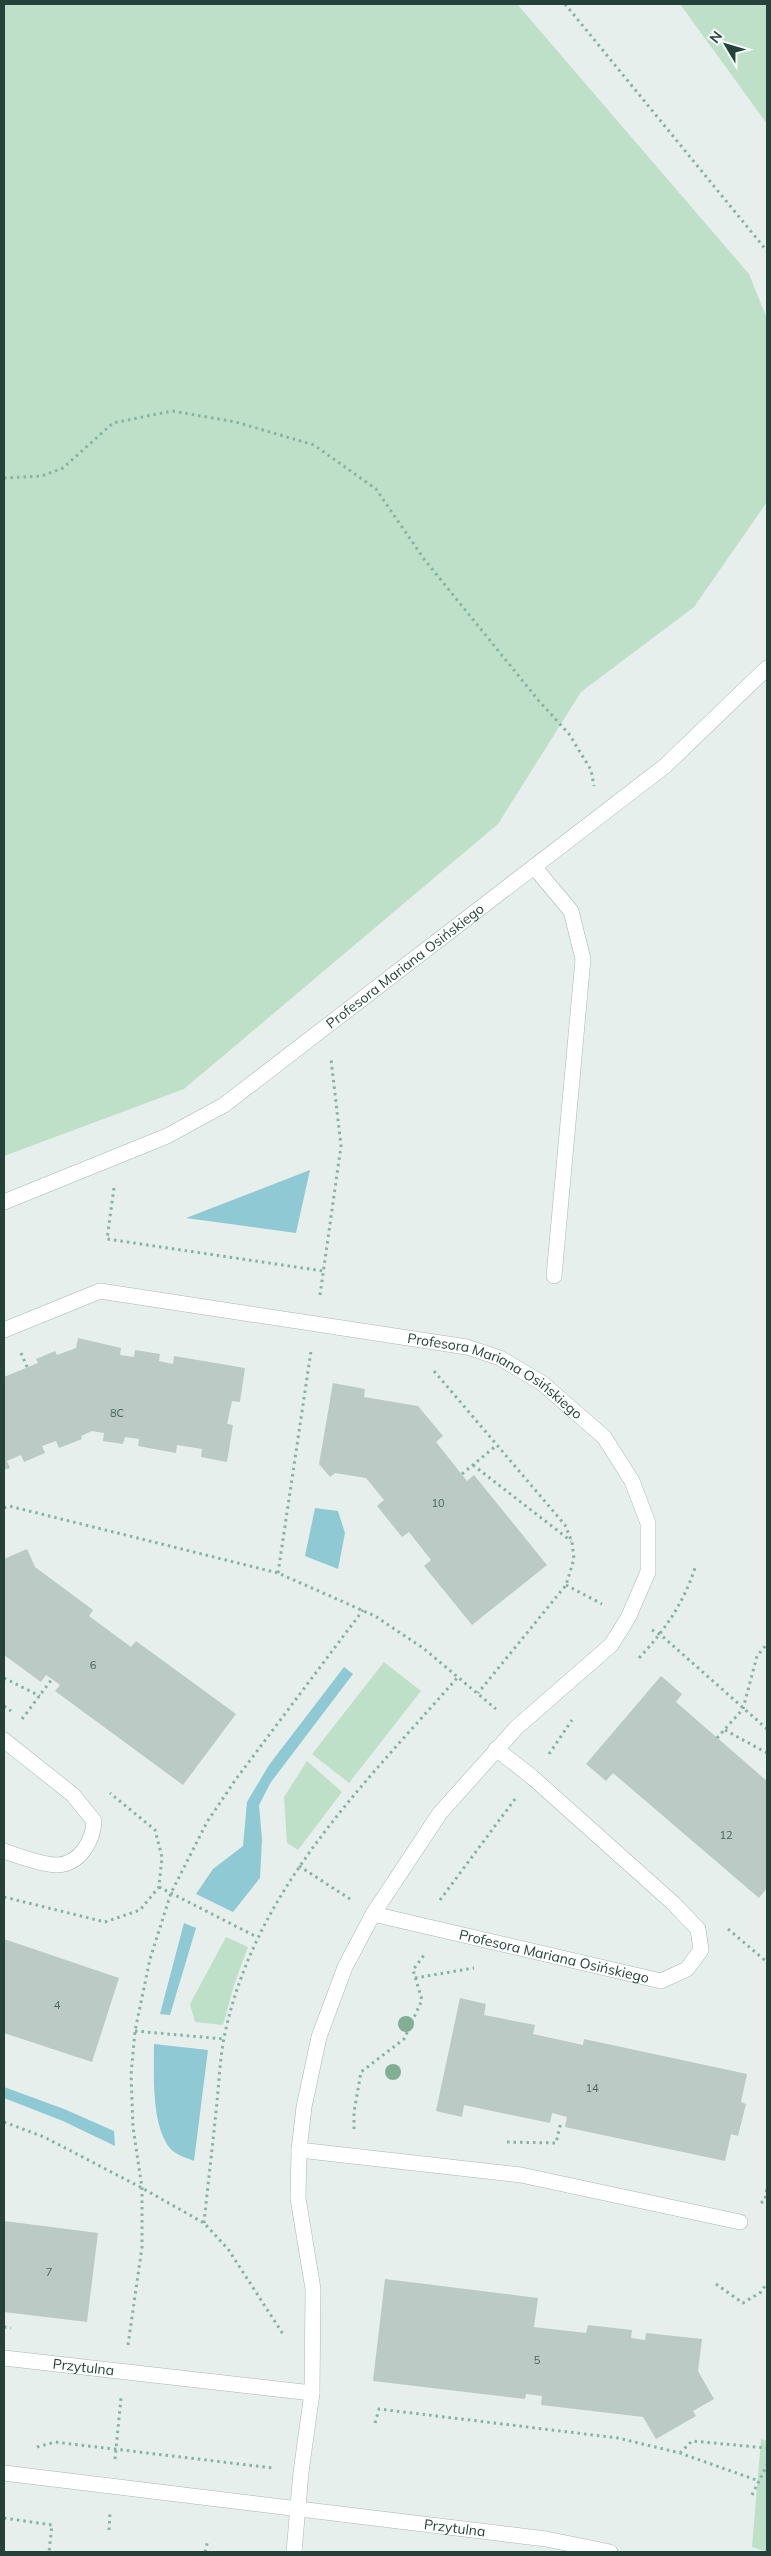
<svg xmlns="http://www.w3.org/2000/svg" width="771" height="2556" viewBox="0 0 771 2556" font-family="Mulish,sans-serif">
<rect width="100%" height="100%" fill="#e6efeb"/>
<path fill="#bfe0c8" d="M 4,4 L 517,4 L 749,274 L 767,319 L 767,502 L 694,607 L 581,692 L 498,824 L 184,1089 L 4,1156 Z
M 680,4 L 767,4 L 767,124 Z
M 384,1662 L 421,1691 L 349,1783 L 312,1754 Z
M 307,1761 L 342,1792 L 298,1850 L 287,1843 L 284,1797 Z
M 226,1937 L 248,1947 L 234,1985 L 223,2025 L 195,2022 L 190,2004 Z
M 761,2439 L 767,2441 L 767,2552 L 752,2547 Z"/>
<path fill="#8ec9d4" d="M 310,1170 L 296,1233 L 186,1218 Z
M 315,1508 L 338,1511 L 345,1533 L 338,1569 L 305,1556 Z
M 344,1667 L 353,1674 L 271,1782 L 259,1805 L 262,1839 L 260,1878 L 233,1912 L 196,1894 L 213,1869 L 243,1846 L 247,1802 L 269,1765 Z
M 184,1923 L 196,1928 L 170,2015 L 160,2014 Z
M 154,2044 L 208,2050 L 194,2161 C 187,2158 174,2154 170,2148 C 151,2125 154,2073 154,2044 Z
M 4,2087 L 64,2109 L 114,2131 L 115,2146 L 63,2121 L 4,2098 Z"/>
<path fill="#bbcac4" d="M 78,1338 L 121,1348 L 120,1355 L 134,1357 L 135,1350 L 160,1354 L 159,1361 L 173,1364 L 174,1356 L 245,1368 L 240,1402 L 232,1401 L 227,1424 L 233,1425 L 227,1462 L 201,1457 L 202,1449 L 177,1445 L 176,1453 L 138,1446 L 139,1439 L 125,1437 L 123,1444 L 103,1441 L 104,1433 L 92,1431 L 81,1436 L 82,1439 L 59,1448 L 56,1441 L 42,1446 L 45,1453 L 24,1462 L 21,1455 L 7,1461 L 10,1468 L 4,1470 L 4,1377 L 38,1363 L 36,1359 L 55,1351 L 57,1355 L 76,1348 Z
M 333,1383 L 365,1389 L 364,1397 L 418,1406 L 443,1436 L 436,1442 L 467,1481 L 474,1475 L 547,1565 L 472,1625 L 424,1566 L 431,1560 L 409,1532 L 402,1537 L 377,1506 L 384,1500 L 366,1478 L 335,1473 L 330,1477 L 319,1464 Z
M 27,1549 L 35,1567 L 93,1610 L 89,1616 L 131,1647 L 136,1641 L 236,1714 L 183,1785 L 55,1691 L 60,1685 L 52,1679 L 46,1675 L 41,1682 L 4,1655 L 4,1559 Z
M 661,1676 L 682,1694 L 676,1702 L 767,1781 L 767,1888 L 759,1898 L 613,1773 L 606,1781 L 586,1764 Z
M 4,1939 L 119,1978 L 92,2062 L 4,2033 Z
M 460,1998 L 486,2004 L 484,2015 L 535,2025 L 533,2034 L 583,2045 L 584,2039 L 747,2074 L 741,2102 L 746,2104 L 738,2136 L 731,2134 L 725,2161 L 565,2127 L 567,2117 L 552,2113 L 550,2123 L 464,2105 L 462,2117 L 436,2111 Z
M 4,2221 L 98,2233 L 87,2322 L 4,2312 Z
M 385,2279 L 538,2298 L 534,2327 L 586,2333 L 588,2325 L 632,2330 L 631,2338 L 645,2340 L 646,2333 L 702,2339 L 698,2371 L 714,2399 L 693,2411 L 696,2416 L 656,2439 L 643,2417 L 541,2405 L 542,2396 L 526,2394 L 525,2399 L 373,2381 Z"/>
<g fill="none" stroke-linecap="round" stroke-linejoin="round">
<defs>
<g id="service">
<path d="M 535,868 L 571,911 L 583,959 L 554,1276"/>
<path id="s1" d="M 4,1330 L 100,1291 L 467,1347 L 500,1358 L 542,1383 L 604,1437 L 632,1481 L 648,1523 L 648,1572 L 628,1618 L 611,1645 L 517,1727 L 440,1813 L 373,1914 L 345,1967 L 319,2037 L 304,2107 L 299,2150 L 298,2198 L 313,2289 L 312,2393 L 301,2472 L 294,2552"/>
<path d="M 4,1740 L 73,1795 L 94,1821 C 93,1841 80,1864 57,1865 C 43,1865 18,1856 4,1851"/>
<path id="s2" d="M 373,1914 L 661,1981 L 687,1969 L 701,1950 L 698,1929 L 673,1903 L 532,1777 L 496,1749"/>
<path d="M 299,2150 L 521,2175 L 740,2222"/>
<path id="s3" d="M 4,2358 L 312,2393"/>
</g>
<g id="minor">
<path id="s4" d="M 4,1202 L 167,1136 L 224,1105 L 665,766 L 767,668"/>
<path id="s5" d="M 4,2473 L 546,2539 L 610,2552"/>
</g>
</defs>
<use href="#service" stroke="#a8b8b2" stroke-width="16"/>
<use href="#minor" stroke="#a8b8b2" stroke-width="16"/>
<path stroke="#86b3a5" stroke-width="3" stroke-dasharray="2.5 4" stroke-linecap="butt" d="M 565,4 L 767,251
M 4,478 L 42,476 L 63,468 L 113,423 L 172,411 L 236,422 L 314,445 L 376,489 L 424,559 L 539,701 L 569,734 L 591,770 L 594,786
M 114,1188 L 107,1239 L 323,1271
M 320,1295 L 341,1146 L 331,1059
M 21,1353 L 27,1367
M 434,1371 L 565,1525 L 572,1542 L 574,1559 L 566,1585 L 478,1693
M 473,1465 L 571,1541
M 462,1474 L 497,1445
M 4,1508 L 9,1506 L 278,1573 L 375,1616 L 423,1648 L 496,1709
M 278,1573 L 311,1351
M 566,1585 L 602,1604
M 652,1630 L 661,1635 L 767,1729
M 639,1658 C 665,1630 683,1604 695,1568
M 4,1678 L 40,1696
M 4,1706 L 11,1711
M 22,1719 L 52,1679
M 725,1730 L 767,1753
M 717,1738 L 743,1709 L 757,1656 L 767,1644
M 549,1754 L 572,1720
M 299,1866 L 350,1899
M 159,1887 L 257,1937
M 4,1897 L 105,1922 L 140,1910 L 159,1887 L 162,1857 L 155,1830 L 110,1793
M 440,1900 L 515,1799
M 728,1929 L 767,1962
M 415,1978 L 474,1968
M 135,2031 L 224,2039
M 4,2122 L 44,2137 L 142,2188 L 204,2223 L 228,2249 L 283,2334
M 354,2129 L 354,2112 L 361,2072 L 404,2039 L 422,2000 L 413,1970 L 424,1955
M 507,2142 L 556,2143 L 561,2122
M 761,2203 L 765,2200 L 767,2187
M 204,2223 C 208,2183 213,2143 217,2102 C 219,2081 220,2059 224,2038 C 254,1890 361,1788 457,1678
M 716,2284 L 743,2303 L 761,2292 L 767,2283
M 4,2327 L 11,2328
M 128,2345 L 142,2247 L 142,2188 L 133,2127 L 131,2075 L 135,2031 L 150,1959 L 171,1893 L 207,1822 L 236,1779 L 363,1610
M 375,2423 L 379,2409 L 618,2438 L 680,2453 L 759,2481
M 37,2447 L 55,2442 L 273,2468
M 680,2453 L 692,2441 L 767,2448
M 115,2459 L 121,2398
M 752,2495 L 767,2465
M 4,2518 L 52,2525 L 49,2552
M 109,2530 L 110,2513
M 205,2552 L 208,2540"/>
<use href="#service" stroke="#fff" stroke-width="15"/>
<use href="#minor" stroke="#fff" stroke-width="15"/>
</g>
<g fill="#80af93">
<circle cx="406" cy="2024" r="8"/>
<circle cx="393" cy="2072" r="8"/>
</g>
<g text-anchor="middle" stroke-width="4.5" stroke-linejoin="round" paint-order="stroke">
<g font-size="11" fill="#4a645c">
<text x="117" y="1417">8C</text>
<text x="438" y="1507">10</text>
<text x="93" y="1669">6</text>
<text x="726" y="1839">12</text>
<text x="57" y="2009">4</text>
<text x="592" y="2092">14</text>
<text x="49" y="2276">7</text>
<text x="537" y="2364">5</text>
</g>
<g font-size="14" fill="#24423a" stroke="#f7fbf9">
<text dy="5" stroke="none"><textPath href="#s4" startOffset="469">Profesora Mariana Osińskiego</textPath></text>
<text dy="5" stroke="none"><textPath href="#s1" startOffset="512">Profesora Mariana Osińskiego</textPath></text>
<text dy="5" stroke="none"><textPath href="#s2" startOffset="186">Profesora Mariana Osińskiego</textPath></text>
<text dy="5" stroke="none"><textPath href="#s3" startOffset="80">Przytulna</textPath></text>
<text dy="5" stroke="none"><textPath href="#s5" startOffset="454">Przytulna</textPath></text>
</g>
</g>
<rect width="771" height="2556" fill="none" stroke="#24423a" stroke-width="10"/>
<g transform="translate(726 45) rotate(308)" stroke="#f7fbf9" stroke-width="4" paint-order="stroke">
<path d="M0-4L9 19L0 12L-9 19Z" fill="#24423a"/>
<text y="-8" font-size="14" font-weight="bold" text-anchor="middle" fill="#24423a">N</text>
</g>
</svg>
